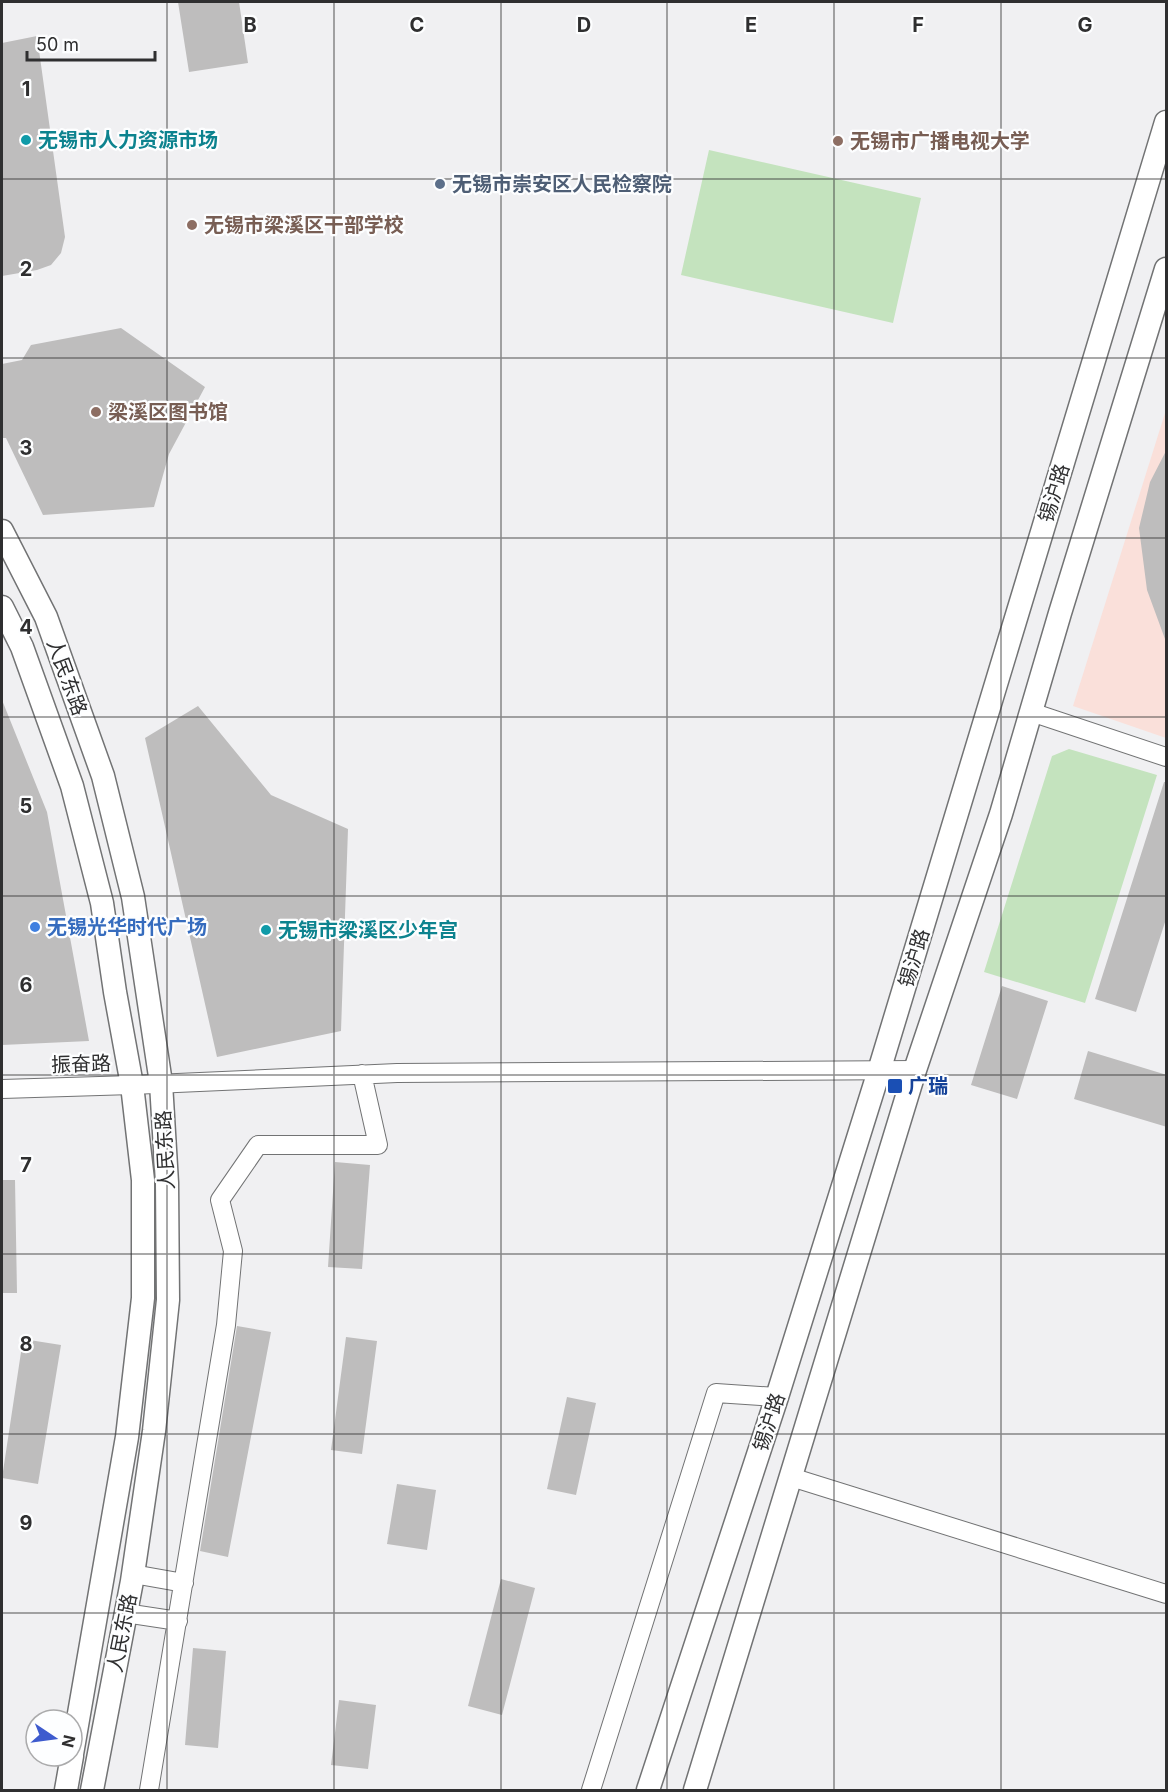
<svg xmlns="http://www.w3.org/2000/svg" width="1168" height="1792" viewBox="0 0 1168 1792" font-family="Inter,'Noto Sans SC',sans-serif">
<rect width="100%" height="100%" fill="#f0f0f2"/>
<path fill="#fae0da" d="M 1166,410 L 1166,738 L 1073,706 Z"/>
<path fill="#c4e3be" d="M 709,150 L 921,198 L 893,323 L 681,275 Z
M 1069,749 L 1157,775 L 1085,1003 L 984,972 L 1052,756 Z"/>
<path fill="#bebdbd" d="M 178,2 L 239,2 L 248,63 L 189,72 Z
M 37,36 L 65,237 L 61,253 L 51,265 L 37,270 L 2,276 L 2,43 Z
M 121,328 L 205,387 L 169,454 L 154,507 L 43,515 L 6,438 L 2,438 L 2,364 L 22,360 L 31,345 Z
M 1167,449 L 1167,638 L 1165,639 L 1147,590 L 1139,528 L 1150,482 Z
M 2,700 L 47,812 L 89,1041 L 2,1045 Z
M 198,706 L 271,795 L 348,829 L 341,1031 L 217,1057 L 145,738 Z
M 1164,782 L 1167,782 L 1167,916 L 1136,1012 L 1095,999 Z
M 1002,986 L 1048,1001 L 1017,1099 L 971,1085 Z
M 1088,1051 L 1167,1075 L 1167,1127 L 1074,1099 Z
M 335,1162 L 370,1165 L 362,1269 L 328,1267 Z
M 2,1180 L 15,1180 L 17,1293 L 2,1293 Z
M 237,1326 L 271,1332 L 228,1557 L 200,1551 Z
M 346,1337 L 377,1341 L 362,1454 L 331,1450 Z
M 23,1339 L 61,1345 L 38,1484 L 2,1478 Z
M 567,1397 L 596,1403 L 576,1495 L 547,1489 Z
M 397,1484 L 436,1490 L 427,1550 L 387,1544 Z
M 501,1579 L 535,1588 L 502,1715 L 468,1706 Z
M 193,1648 L 226,1651 L 218,1748 L 185,1745 Z
M 339,1700 L 376,1705 L 368,1769 L 331,1765 Z"/>
<g fill="none" stroke-linecap="round" stroke-linejoin="round">
<defs>
<path id="minor" d="M 1031,712 L 1166,757
M 2,1089 L 132,1085 L 397,1073 L 915,1070
M 791,1477 L 1166,1594
M 133,1574 L 184,1583
M 125,1613 L 178,1621
M 149,1790 L 226,1325 L 233,1251 L 220,1200 L 258,1145 L 378,1145 L 362,1074
M 591,1790 L 716,1393 L 777,1397"/>
<path id="major" d="M 2,531 L 46,617 L 103,776 L 133,897 L 161,1083 L 167,1183 L 168,1300 L 154,1431 L 132,1581 L 92,1790
M 2,607 L 22,647 L 72,786 L 102,903 L 115,992 L 132,1085 L 143,1180 L 143,1298 L 127,1437 L 72,1754
M 66,1790 L 72,1756
M 648,1790 L 777,1397 L 879,1071 L 1166,122
M 695,1790 L 915,1070 L 1001,814 L 1060,613 L 1166,269"/>
</defs>
<use href="#minor" stroke="#727374" stroke-width="20"/>
<use href="#major" stroke="#727374" stroke-width="25"/>
<use href="#minor" stroke="#fff" stroke-width="18"/>
<use href="#major" stroke="#fff" stroke-width="22"/>
</g>
<path fill="none" stroke="#2f2f30" stroke-width="1.5" stroke-opacity="0.55" d="M 167,2 L 167,1790M 334,2 L 334,1790M 501,2 L 501,1790M 667,2 L 667,1790M 834,2 L 834,1790M 1001,2 L 1001,1790M 2,179 L 1166,179M 2,358 L 1166,358M 2,538 L 1166,538M 2,717 L 1166,717M 2,896 L 1166,896M 2,1075 L 1166,1075M 2,1254 L 1166,1254M 2,1434 L 1166,1434M 2,1613 L 1166,1613"/>
<g fill="#0f9aa8" stroke="#fdfeff" stroke-width="2">
<circle cx="26" cy="140" r="6"/>
<circle cx="266" cy="930" r="6"/>
</g>
<g fill="#8d6e63" stroke="#fdfeff" stroke-width="2">
<circle cx="838" cy="141" r="6"/>
<circle cx="192" cy="225" r="6"/>
<circle cx="96" cy="412" r="6"/>
</g>
<circle fill="#5c6f8a" stroke="#fdfeff" stroke-width="2" cx="440" cy="184" r="6"/>
<circle fill="#3f7fe0" stroke="#fdfeff" stroke-width="2" cx="35" cy="927" r="6"/>
<rect fill="#1a4fb4" stroke="#fdfeff" stroke-width="2" x="887" y="1078" width="16" height="16" rx="3"/>
<g text-anchor="middle" stroke-width="4.5" stroke-linejoin="round" paint-order="stroke">
<g font-size="20" font-weight="bold" fill="#0d838f" stroke="#fdfeff" text-anchor="start">
<text x="38" y="147">无锡市人力资源市场</text>
<text x="278" y="937">无锡市梁溪区少年宫</text>
</g>
<g font-size="20" font-weight="bold" fill="#785e54" stroke="#fdfeff" text-anchor="start">
<text x="850" y="148">无锡市广播电视大学</text>
<text x="204" y="232">无锡市梁溪区干部学校</text>
<text x="108" y="419">梁溪区图书馆</text>
</g>
<g font-size="20" font-weight="bold" fill="#4e5e75" stroke="#fdfeff" text-anchor="start">
<text x="452" y="191">无锡市崇安区人民检察院</text>
</g>
<g font-size="20" fill="#2f2f30" stroke="#fdfeff">
<text transform="translate(1054 493) rotate(-73)" y="7">锡沪路</text>
<text transform="translate(67 677) rotate(70)" y="7">人民东路</text>
<text transform="translate(914 958) rotate(-73)" y="7">锡沪路</text>
<text transform="translate(81 1064) rotate(-2)" y="7">振奋路</text>
<text transform="translate(165 1150) rotate(-93)" y="7">人民东路</text>
<text transform="translate(769 1422) rotate(-72)" y="7">锡沪路</text>
<text transform="translate(122 1633) rotate(-79)" y="7">人民东路</text>
</g>
<g font-size="20" font-weight="bold" fill="#366cbe" stroke="#fdfeff" text-anchor="start">
<text x="47" y="934">无锡光华时代广场</text>
</g>
<g font-size="20" font-weight="bold" fill="#164399" stroke="#fdfeff" text-anchor="start">
<text x="908" y="1093">广瑞</text>
</g>
</g>
<g font-size="20" text-anchor="middle" font-weight="bold" fill="#2f2f30" stroke="#fdfeff" stroke-width="4.5" stroke-linejoin="round" paint-order="stroke">
<text x="250" y="32">B</text>
<text x="417" y="32">C</text>
<text x="584" y="32">D</text>
<text x="751" y="32">E</text>
<text x="918" y="32">F</text>
<text x="1085" y="32">G</text>
<text x="26" y="96">1</text>
<text x="26" y="276">2</text>
<text x="26" y="455">3</text>
<text x="26" y="634">4</text>
<text x="26" y="813">5</text>
<text x="26" y="992">6</text>
<text x="26" y="1172">7</text>
<text x="26" y="1351">8</text>
<text x="26" y="1530">9</text>
</g>
<rect width="1168" height="1792" fill="none" stroke="#2f2f30" stroke-width="6"/>
<g transform="translate(54 1738) rotate(103)"><circle r="28" fill="#fdfeff" stroke="#ababac" stroke-width="1.5"/>
<path d="M0-4.5L10 22L0 15L-10 22Z" fill="#3e5bce"/>
<text y="-9" font-size="16" font-weight="bold" text-anchor="middle" fill="#2f2f30">N</text>
</g>
<path d="M27 51v9h128v-9" fill="none" stroke="#2f2f30" stroke-width="3"/>
<text x="36" y="51" font-size="18" fill="#2f2f30" stroke="#fdfeff" stroke-width="4.5" paint-order="stroke">50 m</text>
</svg>
